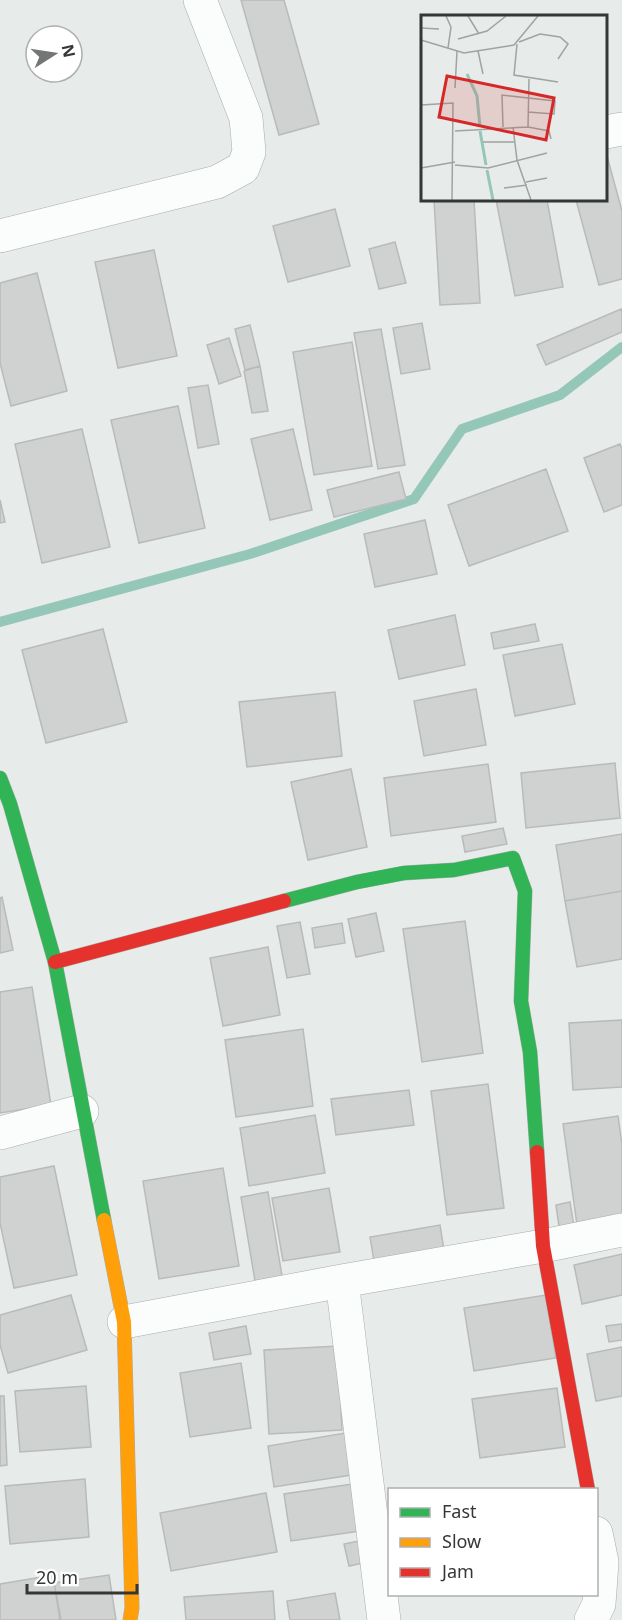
<svg xmlns="http://www.w3.org/2000/svg" width="622" height="1620" viewBox="0 0 622 1620" font-family="'Noto Sans',sans-serif">
<rect width="100%" height="100%" fill="#e7ebe9"/>
<g fill="none" stroke-linecap="round" stroke-linejoin="round">
<path stroke="#95c7b9" stroke-width="10" d="M 0,622 L 250,554 L 414,499 L 462,429 L 560,395 L 622,347"/>
</g>
<path fill="#cfd2d1" stroke="#b9bbba" stroke-width="1.5" d="M 241,0 L 284,0 L 319,124 L 279,135 Z
M 606,156 L 607,156 L 622,211 L 622,279 L 599,285 L 576,200 L 606,200 Z
M 434,200 L 474,200 L 480,303 L 440,305 Z
M 496,200 L 547,200 L 563,287 L 515,296 Z
M 335,209 L 350,266 L 288,282 L 273,226 Z
M 395,242 L 406,283 L 379,289 L 369,249 Z
M 154,250 L 177,356 L 118,368 L 95,262 Z
M 37,273 L 67,391 L 11,406 L 0,363 L 0,283 Z
M 621,309 L 622,312 L 622,332 L 546,365 L 537,345 Z
M 422,323 L 430,369 L 401,374 L 393,328 Z
M 250,325 L 260,366 L 245,370 L 235,329 Z
M 381,329 L 405,465 L 378,469 L 354,333 Z
M 229,338 L 241,376 L 219,384 L 207,345 Z
M 352,342 L 372,466 L 314,475 L 293,352 Z
M 260,366 L 268,411 L 252,413 L 244,371 Z
M 208,385 L 219,444 L 198,448 L 188,388 Z
M 178,406 L 205,528 L 139,543 L 111,420 Z
M 82,429 L 110,547 L 42,563 L 15,444 Z
M 293,429 L 312,510 L 270,520 L 251,439 Z
M 620,444 L 622,449 L 622,505 L 604,512 L 584,458 Z
M 546,469 L 568,531 L 469,566 L 448,505 Z
M 399,472 L 406,499 L 334,517 L 327,490 Z
M 0,500 L 5,522 L 0,523 Z
M 425,520 L 437,574 L 375,587 L 364,534 Z
M 455,615 L 465,665 L 399,679 L 388,630 Z
M 535,624 L 539,641 L 494,649 L 491,633 Z
M 103,629 L 127,722 L 46,743 L 22,650 Z
M 562,644 L 575,704 L 515,716 L 503,655 Z
M 476,689 L 486,745 L 424,756 L 414,701 Z
M 335,692 L 342,756 L 247,767 L 239,702 Z
M 615,763 L 620,818 L 526,828 L 521,773 Z
M 488,764 L 496,822 L 391,836 L 384,778 Z
M 351,769 L 367,847 L 308,860 L 291,782 Z
M 503,828 L 507,844 L 465,852 L 462,836 Z
M 622,834 L 622,891 L 565,901 L 556,845 Z
M 622,891 L 622,959 L 577,967 L 565,901 Z
M 2,897 L 13,950 L 0,953 L 0,898 Z
M 376,913 L 384,951 L 356,957 L 348,919 Z
M 465,921 L 483,1053 L 422,1062 L 403,929 Z
M 300,922 L 310,974 L 287,978 L 277,926 Z
M 342,923 L 345,943 L 315,948 L 312,928 Z
M 268,947 L 280,1015 L 223,1026 L 210,958 Z
M 32,987 L 51,1105 L 0,1113 L 0,992 Z
M 622,1020 L 622,1087 L 573,1090 L 569,1023 Z
M 303,1029 L 313,1106 L 236,1117 L 225,1040 Z
M 488,1084 L 504,1208 L 447,1215 L 431,1091 Z
M 409,1090 L 414,1125 L 336,1135 L 331,1099 Z
M 315,1115 L 325,1173 L 249,1186 L 240,1128 Z
M 618,1116 L 622,1145 L 622,1219 L 577,1225 L 563,1124 Z
M 54,1166 L 77,1275 L 14,1288 L 0,1223 L 0,1177 Z
M 223,1168 L 239,1266 L 159,1279 L 143,1181 Z
M 329,1188 L 340,1252 L 283,1261 L 272,1198 Z
M 268,1192 L 282,1276 L 255,1281 L 241,1197 Z
M 570,1202 L 575,1232 L 560,1234 L 556,1205 Z
M 440,1225 L 444,1250 L 374,1261 L 370,1237 Z
M 622,1254 L 622,1295 L 582,1304 L 574,1265 Z
M 71,1295 L 87,1350 L 8,1373 L 0,1345 L 0,1315 Z
M 546,1295 L 556,1358 L 474,1371 L 464,1308 Z
M 622,1324 L 622,1340 L 609,1342 L 606,1326 Z
M 246,1326 L 251,1354 L 214,1360 L 209,1333 Z
M 338,1346 L 342,1430 L 269,1434 L 264,1350 Z
M 622,1347 L 622,1396 L 596,1401 L 587,1354 Z
M 241,1363 L 251,1428 L 190,1437 L 180,1373 Z
M 86,1386 L 91,1447 L 20,1452 L 15,1391 Z
M 557,1388 L 565,1447 L 480,1458 L 472,1399 Z
M 0,1396 L 4,1396 L 7,1465 L 0,1466 Z
M 351,1432 L 358,1474 L 274,1487 L 268,1446 Z
M 85,1479 L 89,1537 L 10,1544 L 5,1486 Z
M 359,1483 L 367,1530 L 291,1541 L 284,1494 Z
M 266,1493 L 277,1552 L 171,1571 L 160,1513 Z
M 369,1539 L 373,1561 L 349,1566 L 344,1544 Z
M 53,1575 L 60,1620 L 0,1620 L 0,1584 Z
M 109,1575 L 116,1620 L 61,1620 L 54,1583 Z
M 273,1591 L 275,1620 L 186,1620 L 184,1597 Z
M 335,1593 L 340,1620 L 290,1620 L 287,1601 Z"/>
<g fill="none" stroke-linecap="round" stroke-linejoin="round">
<defs>
<path id="street" d="M 606,132 L 622,129
M 0,236 L 217,182 L 243,168 L 249,152 L 246,118 L 200,0
M 0,1133 L 82,1111
M 342,1281 L 384,1620
M 124,1322 L 342,1281 L 543,1246 L 622,1230
M 591,1620 L 599,1604 L 602,1562 L 596,1533"/>
<path id="fast" d="M 0,778 L 10,804 L 55,962 L 104,1220
M 284,901 L 357,882 L 404,873 L 454,870 L 513,858 L 525,891 L 521,1001 L 530,1052 L 537,1152"/>
<path id="slow" d="M 104,1220 L 124,1322 L 132,1608 L 130,1620"/>
<path id="jam" d="M 55,962 L 284,901
M 537,1152 L 543,1246 L 588,1490"/>
</defs>
<use href="#street" stroke="#a9acaa" stroke-width="34"/>
<use href="#fast" stroke="#a9acaa" stroke-width="15"/>
<use href="#slow" stroke="#a9acaa" stroke-width="15"/>
<use href="#jam" stroke="#a9acaa" stroke-width="15"/>
<use href="#street" stroke="#fbfcfc" stroke-width="33"/>
<use href="#fast" stroke="#30b455" stroke-width="14"/>
<use href="#slow" stroke="#ff9f0a" stroke-width="14"/>
<use href="#jam" stroke="#e5322d" stroke-width="14"/>
</g>
<g transform="translate(421 15)">
<rect width="186" height="186" fill="#e7ebe9"/>
<path fill="none" stroke="#95c7b9" stroke-width="3" d="M 46,59 L 56,81 L 59,112M 59,116 L 65,150M 66,155 L 72,185"/>
<path fill="none" stroke="#a0a3a1" stroke-width="1.5" d="M 25,1 L 30,12 L 27,33M 47,1 L 58,19M 0,13 L 18,14M 37,24 L 66,16 L 85,1M 0,25 L 43,38 L 93,30 L 117,1M 98,27 L 119,19 L 139,22 L 147,29 L 137,44M 96,29 L 93,60 L 137,67M 57,36 L 62,59M 34,73 L 36,36M 0,90 L 32,88 L 31,185M 82,112 L 81,80 L 134,86 L 133,99 L 107,97M 92,112 L 96,145 L 110,185M 107,112 L 108,64M 34,116 L 107,112 L 128,116 L 130,124M 62,127 L 93,127M 34,150 L 67,153 L 126,138M 0,153 L 34,147M 105,167 L 126,163M 83,173 L 106,170"/>
<path fill="#d62828" fill-opacity="0.15" stroke="#d62828" stroke-width="3" d="M 26,61 L 133,83 L 125,125 L 18,102 Z"/>
<rect width="186" height="186" fill="none" stroke="#353736" stroke-width="3"/>
</g>
<rect x="388" y="1488" width="210" height="108" fill="#ffffff" stroke="#aeafaf" stroke-width="1.5"/>
<rect x="400" y="1508" width="30" height="9" fill="#30b455" stroke="#aeafaf" stroke-width="1.5"/>
<text x="442" y="1518" font-size="18" fill="#353736">Fast</text>
<rect x="400" y="1538" width="30" height="9" fill="#ff9f0a" stroke="#aeafaf" stroke-width="1.5"/>
<text x="442" y="1548" font-size="18" fill="#353736">Slow</text>
<rect x="400" y="1568" width="30" height="9" fill="#e5322d" stroke="#aeafaf" stroke-width="1.5"/>
<text x="442" y="1578" font-size="18" fill="#353736">Jam</text>
<g transform="translate(54 54) rotate(78)"><circle r="28" fill="#ffffff" stroke="#aeafaf" stroke-width="1.5"/>
<path d="M0-4.5L10 22L0 15L-10 22Z" fill="#737675"/>
<text y="-9" font-size="16" font-weight="bold" text-anchor="middle" fill="#353736">N</text>
</g>
<path d="M27 1584v9h110v-9" fill="none" stroke="#353736" stroke-width="3"/>
<text x="36" y="1584" font-size="18" fill="#353736" stroke="#ffffff" stroke-width="4.5" paint-order="stroke">20 m</text>
</svg>
